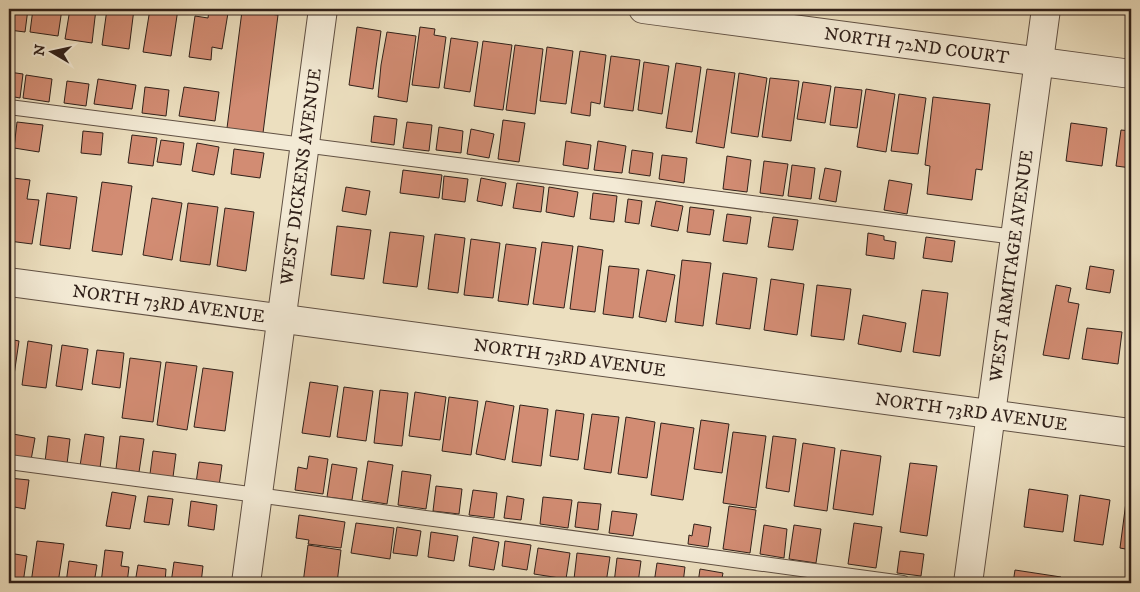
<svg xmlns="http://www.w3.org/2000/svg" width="1140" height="592" viewBox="0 0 1140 592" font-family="'IM FELL DW Pica',serif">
<rect width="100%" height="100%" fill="#ecdfbf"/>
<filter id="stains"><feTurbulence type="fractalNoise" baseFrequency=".004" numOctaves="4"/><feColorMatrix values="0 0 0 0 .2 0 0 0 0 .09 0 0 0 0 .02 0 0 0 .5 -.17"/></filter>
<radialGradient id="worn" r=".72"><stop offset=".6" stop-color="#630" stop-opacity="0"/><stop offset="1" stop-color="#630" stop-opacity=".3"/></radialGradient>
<path fill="#d28c73" stroke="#31211a" d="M 9,9 L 28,9 L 25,32 L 9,30 Z
M 33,9 L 62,9 L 58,36 L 30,32 Z
M 70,9 L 96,9 L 92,43 L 65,39 Z
M 107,9 L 134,9 L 129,49 L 102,45 Z
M 150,9 L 178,9 L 171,56 L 143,52 Z
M 1100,9 L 1127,9 L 1126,14 Z
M 209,10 L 228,13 L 222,49 L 212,47 L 211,60 L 189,57 L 195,16 L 208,18 Z
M 242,11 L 278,15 L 263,133 L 227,128 Z
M 357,27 L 381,31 L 373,89 L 349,85 Z
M 420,27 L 435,29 L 434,35 L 446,37 L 439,88 L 412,85 Z
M 387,32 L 416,36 L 407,102 L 378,97 L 381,65 Z
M 451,38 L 478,42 L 470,92 L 444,88 Z
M 483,41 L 512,45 L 503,110 L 474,106 Z
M 515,45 L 543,49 L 535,114 L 506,110 Z
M 547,47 L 573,51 L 566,104 L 540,101 Z
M 580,51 L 606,55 L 600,104 L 591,102 L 590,116 L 571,113 Z
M 611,56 L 640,60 L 633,111 L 604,107 Z
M 644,62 L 669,66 L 662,114 L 638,110 Z
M 676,63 L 701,67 L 692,132 L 666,128 Z
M 707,69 L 735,73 L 724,148 L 696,143 Z
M 9,72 L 23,74 L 20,98 L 9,96 Z
M 739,73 L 767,78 L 758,137 L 731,133 Z
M 26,75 L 52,79 L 49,102 L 23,98 Z
M 770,78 L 799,81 L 791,141 L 762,137 Z
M 98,79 L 136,85 L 132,109 L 94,104 Z
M 67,81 L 89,84 L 86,106 L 64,103 Z
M 803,82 L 831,86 L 825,123 L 797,119 Z
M 145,87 L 169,90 L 166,116 L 142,113 Z
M 184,87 L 219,92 L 215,121 L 179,116 Z
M 835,87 L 862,90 L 857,128 L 830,125 Z
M 866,89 L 895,94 L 886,152 L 857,147 Z
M 899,94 L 926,98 L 918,154 L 891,151 Z
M 933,97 L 990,104 L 982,170 L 976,169 L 972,200 L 927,194 L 930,166 L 925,165 Z
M 374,116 L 397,119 L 394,145 L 371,142 Z
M 503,120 L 525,123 L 519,162 L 498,159 Z
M 17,122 L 43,125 L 39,152 L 14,148 Z
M 407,122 L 432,125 L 429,151 L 403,148 Z
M 1071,123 L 1107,128 L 1102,166 L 1066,161 Z
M 439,127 L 463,131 L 461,153 L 436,150 Z
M 471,129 L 494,134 L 489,158 L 467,154 Z
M 1121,130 L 1131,131 L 1131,168 L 1116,166 Z
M 83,131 L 103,133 L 101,155 L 81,153 Z
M 132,135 L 157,138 L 153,166 L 128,163 Z
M 161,140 L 184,143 L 181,165 L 157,162 Z
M 566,141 L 591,145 L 588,169 L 563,165 Z
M 598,141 L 626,146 L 622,173 L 594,170 Z
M 197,143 L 219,147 L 214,175 L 192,171 Z
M 234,149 L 264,153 L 260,178 L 231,174 Z
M 632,150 L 653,153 L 650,176 L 629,173 Z
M 662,155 L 687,158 L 684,183 L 659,179 Z
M 727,156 L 751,160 L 747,192 L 723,189 Z
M 764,161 L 788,164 L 783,196 L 760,193 Z
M 792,165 L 815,168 L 811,199 L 788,196 Z
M 825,168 L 841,171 L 836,202 L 819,199 Z
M 403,170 L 442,175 L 439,198 L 400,193 Z
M 444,176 L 468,179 L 465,202 L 442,199 Z
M 13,178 L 30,180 L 27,199 L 39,200 L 32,244 L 9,241 L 9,208 Z
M 481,178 L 506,183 L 502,206 L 477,201 Z
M 889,180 L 912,184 L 907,214 L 884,210 Z
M 102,182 L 132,186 L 122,255 L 92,251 Z
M 517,183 L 544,187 L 541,212 L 513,208 Z
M 346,187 L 370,191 L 366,215 L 342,211 Z
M 549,187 L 578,192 L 574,217 L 546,212 Z
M 47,193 L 77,197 L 70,249 L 40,245 Z
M 593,193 L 617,196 L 614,222 L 590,219 Z
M 152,198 L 182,203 L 172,260 L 143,255 Z
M 628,199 L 642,201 L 639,224 L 625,222 Z
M 656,201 L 683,206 L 678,231 L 651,226 Z
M 188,203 L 218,207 L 210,265 L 180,261 Z
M 690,207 L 714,210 L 710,235 L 687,232 Z
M 225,208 L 254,212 L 246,271 L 217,266 Z
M 727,214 L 751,217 L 747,244 L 723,241 Z
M 773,217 L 798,220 L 793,250 L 768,247 Z
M 337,226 L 371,230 L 364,279 L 331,275 Z
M 390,232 L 424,236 L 417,287 L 383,283 Z
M 868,233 L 884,236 L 884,240 L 896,242 L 894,259 L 866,255 Z
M 435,234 L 465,238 L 458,293 L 428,289 Z
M 926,237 L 955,241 L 952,262 L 923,258 Z
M 471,239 L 500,243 L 493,298 L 464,295 Z
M 542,242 L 573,246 L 564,308 L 533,304 Z
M 506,244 L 536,248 L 528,305 L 498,301 Z
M 578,246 L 603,250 L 595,312 L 570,309 Z
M 682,260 L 711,263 L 703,326 L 675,322 Z
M 609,266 L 639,269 L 633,318 L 603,314 Z
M 1090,266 L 1114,270 L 1110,293 L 1086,289 Z
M 647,270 L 675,275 L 666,322 L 639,317 Z
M 723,273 L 757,278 L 750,329 L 716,324 Z
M 771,279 L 804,284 L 797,335 L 764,330 Z
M 817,285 L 851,289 L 844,340 L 811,336 Z
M 1056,285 L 1071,288 L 1068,302 L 1079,304 L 1069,359 L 1043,355 Z
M 922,290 L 948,293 L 940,356 L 913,352 Z
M 863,315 L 906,323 L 901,352 L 858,344 Z
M 1087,328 L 1122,332 L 1118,364 L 1082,359 Z
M 9,339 L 19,341 L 12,389 L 9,389 Z
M 28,341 L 52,345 L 46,388 L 22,385 Z
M 62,345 L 88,349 L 82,390 L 56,386 Z
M 97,350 L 124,353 L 120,388 L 92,384 Z
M 130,358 L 161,362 L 153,422 L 122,418 Z
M 166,362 L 197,366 L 187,430 L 157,425 Z
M 203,368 L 233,372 L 225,431 L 194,427 Z
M 310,382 L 338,386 L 330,437 L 302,433 Z
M 344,387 L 373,391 L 366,441 L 337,437 Z
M 380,390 L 408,393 L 402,446 L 374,443 Z
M 415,392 L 446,397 L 440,440 L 409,436 Z
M 449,397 L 478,401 L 471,455 L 442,451 Z
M 486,401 L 514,406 L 505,460 L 476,454 Z
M 520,405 L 548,409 L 541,466 L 512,462 Z
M 556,410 L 584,414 L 578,460 L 550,456 Z
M 592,414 L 619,417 L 611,473 L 584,469 Z
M 626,417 L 655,422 L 647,478 L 618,474 Z
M 701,420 L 729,424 L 722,473 L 694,469 Z
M 661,423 L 694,428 L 683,500 L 651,495 Z
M 733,432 L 766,436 L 756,508 L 723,503 Z
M 13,434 L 35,438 L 31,460 L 9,456 Z
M 85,434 L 104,437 L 100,468 L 80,466 Z
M 48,436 L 70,439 L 67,464 L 45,462 Z
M 120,436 L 144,439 L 139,472 L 116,469 Z
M 773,436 L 796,439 L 789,492 L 766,488 Z
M 803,443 L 835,448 L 827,511 L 794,506 Z
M 841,450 L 881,456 L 873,515 L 833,509 Z
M 153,451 L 176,454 L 173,477 L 150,474 Z
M 309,456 L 328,459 L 323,494 L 295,490 L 298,467 L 307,469 Z
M 368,461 L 393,465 L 387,504 L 362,500 Z
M 199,462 L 222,465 L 219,486 L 196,483 Z
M 910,463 L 937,466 L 927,536 L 900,532 Z
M 332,464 L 357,468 L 352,500 L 327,497 Z
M 402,471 L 431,475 L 426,509 L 398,505 Z
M 9,478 L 29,480 L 25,509 L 9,506 Z
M 436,486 L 462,489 L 459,514 L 433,511 Z
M 1029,489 L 1068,495 L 1063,532 L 1024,527 Z
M 473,490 L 497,493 L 494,518 L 469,515 Z
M 112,492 L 136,496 L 130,529 L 106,526 Z
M 1080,495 L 1110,500 L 1103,545 L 1074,541 Z
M 148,496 L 173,499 L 169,525 L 144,522 Z
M 507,496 L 524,499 L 521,520 L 504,518 Z
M 543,497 L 572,500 L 568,528 L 540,524 Z
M 191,501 L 217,505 L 214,530 L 188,526 Z
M 578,502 L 601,504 L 598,530 L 575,527 Z
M 1126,502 L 1131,503 L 1131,550 L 1120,548 Z
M 729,506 L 756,510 L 750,553 L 723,549 Z
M 612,511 L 637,514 L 633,536 L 609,533 Z
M 299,515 L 345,522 L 341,548 L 308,544 L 309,540 L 296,538 Z
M 356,523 L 394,528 L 390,559 L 351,553 Z
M 854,523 L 882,527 L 876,568 L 848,564 Z
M 694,524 L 711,527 L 708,547 L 688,544 L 689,535 L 692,536 Z
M 764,525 L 787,529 L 784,558 L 760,554 Z
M 794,525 L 821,529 L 816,563 L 789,559 Z
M 397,527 L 421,531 L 417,556 L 393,553 Z
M 431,532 L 458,536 L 454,561 L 428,557 Z
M 473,537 L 499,542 L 494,570 L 469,566 Z
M 37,541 L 64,544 L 58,583 L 31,583 Z
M 505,541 L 531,545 L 527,570 L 502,566 Z
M 308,545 L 341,550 L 337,583 L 303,583 Z
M 538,548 L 570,553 L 566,579 L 534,574 Z
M 105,550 L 123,552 L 121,566 L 129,567 L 127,583 L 101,583 Z
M 900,551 L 924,554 L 921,576 L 897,573 Z
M 9,553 L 27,556 L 23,583 L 9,583 Z
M 577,553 L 610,557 L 606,583 L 574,579 Z
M 617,558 L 641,561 L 638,583 L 614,583 Z
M 69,561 L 97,565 L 94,583 L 66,583 Z
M 174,562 L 203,566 L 201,583 L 171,583 Z
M 657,563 L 685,567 L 683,583 L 654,583 Z
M 138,565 L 166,569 L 165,583 L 135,583 Z
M 700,569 L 723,573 L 721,583 L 698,583 Z
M 1015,570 L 1061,577 L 1060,583 L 1013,583 Z"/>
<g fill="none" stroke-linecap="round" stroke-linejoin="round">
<defs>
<path id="service" d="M 9,107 L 1015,237
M 9,462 L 257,495 L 903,583"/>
<g id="minor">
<path id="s1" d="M 643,9 L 1131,74"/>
<path id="s2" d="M 9,282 L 1131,433"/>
<path id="s3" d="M 246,583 L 323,9"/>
<path id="s4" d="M 968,583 L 1046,9"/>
</g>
</defs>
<use href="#service" stroke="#605043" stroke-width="16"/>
<use href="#minor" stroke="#605043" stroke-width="30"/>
<use href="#service" stroke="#f3ead5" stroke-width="14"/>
<use href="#minor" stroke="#f3ead5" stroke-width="28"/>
</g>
<g text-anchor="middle" stroke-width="4" stroke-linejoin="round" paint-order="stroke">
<g font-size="18" fill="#31211a" stroke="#f3ead5">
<text dy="6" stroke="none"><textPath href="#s1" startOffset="276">NORTH 72ND COURT</textPath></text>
<text dy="6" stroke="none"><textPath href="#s3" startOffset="410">WEST DICKENS AVENUE</textPath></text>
<text dy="6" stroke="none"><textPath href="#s4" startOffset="320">WEST ARMITAGE AVENUE</textPath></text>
<text dy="6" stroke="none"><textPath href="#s2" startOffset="161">NORTH 73RD AVENUE</textPath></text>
<text dy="6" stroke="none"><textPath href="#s2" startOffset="566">NORTH 73RD AVENUE</textPath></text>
<text dy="6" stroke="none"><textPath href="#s2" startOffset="971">NORTH 73RD AVENUE</textPath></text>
</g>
</g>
<rect width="1140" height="592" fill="none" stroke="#ecdfbf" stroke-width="30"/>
<rect x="10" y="10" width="1120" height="572" fill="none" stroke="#31211a" stroke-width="2.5"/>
<rect x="15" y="15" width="1110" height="562" fill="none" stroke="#31211a"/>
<g transform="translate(52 52) rotate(279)" stroke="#f3ead5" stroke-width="4" paint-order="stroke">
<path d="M0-4L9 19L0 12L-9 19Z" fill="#31211a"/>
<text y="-8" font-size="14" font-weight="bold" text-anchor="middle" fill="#31211a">N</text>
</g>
<rect width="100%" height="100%" filter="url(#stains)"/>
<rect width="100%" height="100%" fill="url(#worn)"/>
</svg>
